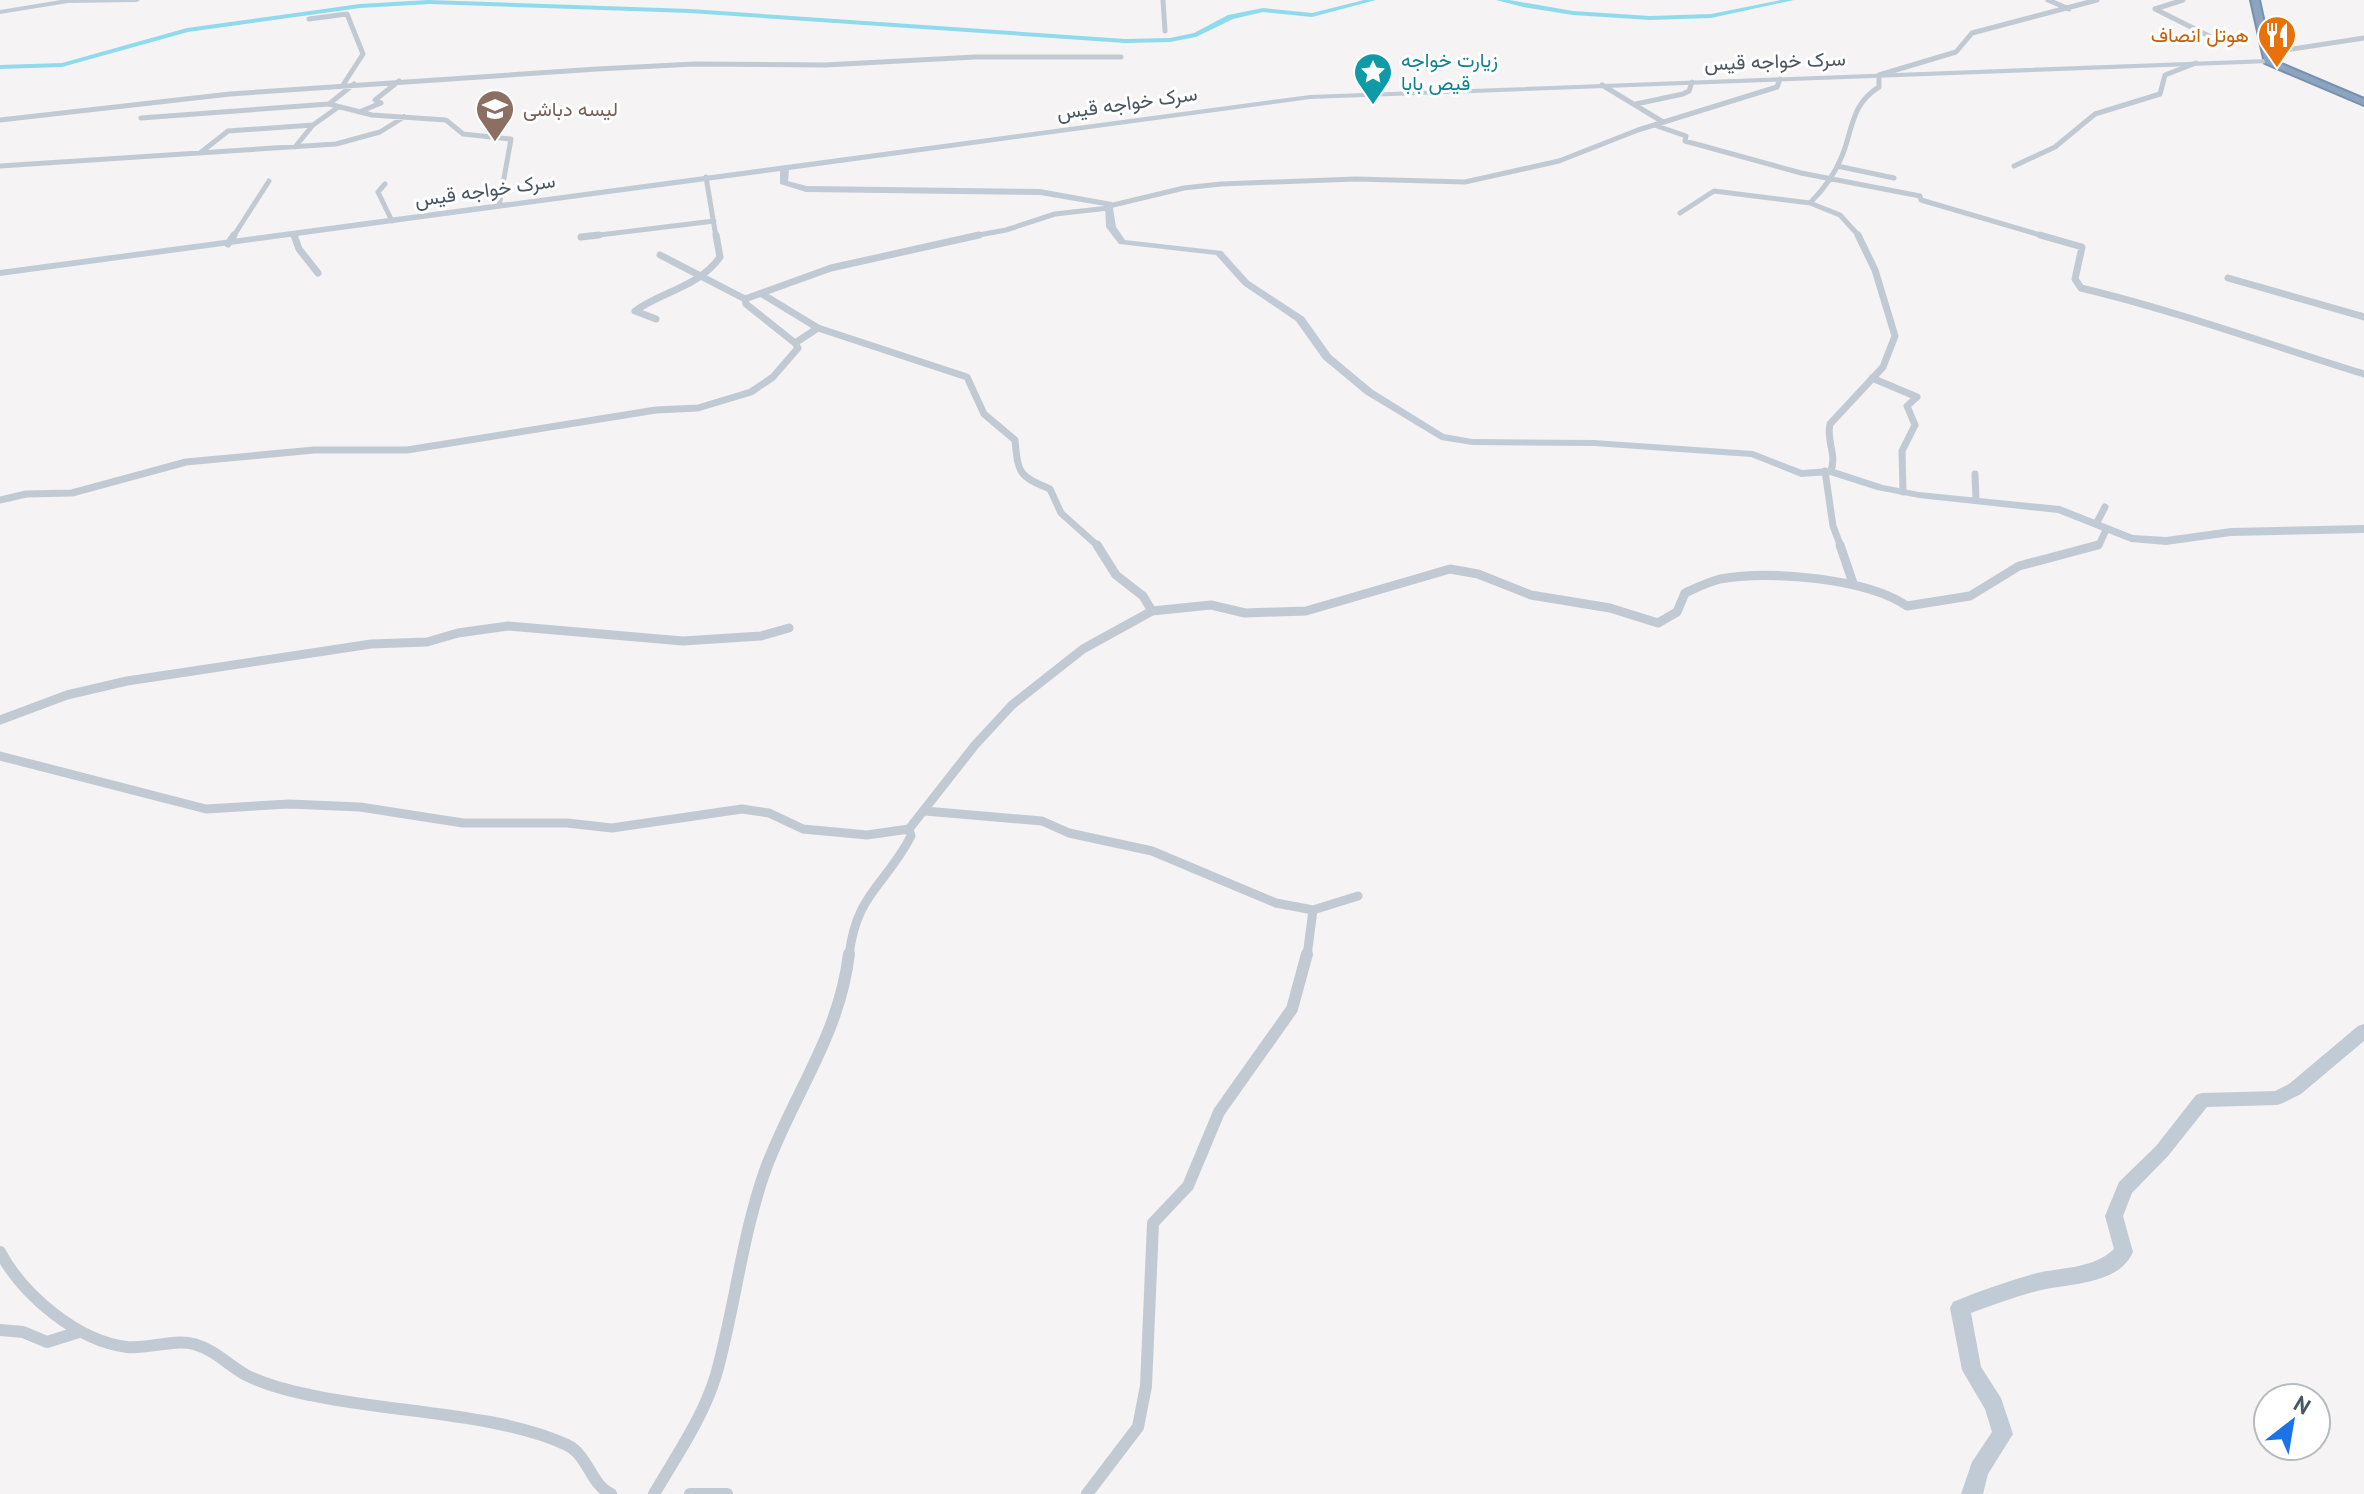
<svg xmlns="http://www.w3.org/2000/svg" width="2364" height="1494" viewBox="0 0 2364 1494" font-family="'PT Sans',Vazirmatn,sans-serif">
<rect width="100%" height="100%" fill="#f5f3f3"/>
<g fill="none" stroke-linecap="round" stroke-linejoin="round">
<path fill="#90daee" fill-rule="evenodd" d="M 428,0 L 690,9 L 1125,39 L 1170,38 L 1194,33 L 1228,15 L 1263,8 L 1312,13 L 1364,0 L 1376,0 L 1312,17 L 1263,12 L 1233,19 L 1196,37 L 1170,42 L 1125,43 L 690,13 L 430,4 L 360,8 L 188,32 L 62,67 L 0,69 L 0,65 L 62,63 L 187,28 L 360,4 Z
M 1496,0 L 1509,0 L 1573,11 L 1650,16 L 1711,14 L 1781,0 L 1794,0 L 1711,18 L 1650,20 L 1573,15 L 1523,7 Z"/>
<defs>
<path id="highway" d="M 2251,0 L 2259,0 L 2272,60 L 2364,99 L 2364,105 L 2265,63 Z"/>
</defs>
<use href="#highway" stroke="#7690ad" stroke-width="4"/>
<path stroke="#c1cad2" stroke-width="5" d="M 1163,0 L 1165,31
M 2048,0 L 2069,9
M 2183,0 L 2155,9 L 2209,36
M 309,19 L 347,14 L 363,54 L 343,85
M 2267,53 L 2364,38
M 1602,85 L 1663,122
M 329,104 L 354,84
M 1636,104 L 1683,94 L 1689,91 L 1692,82
M 359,112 L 381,103 L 375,100 L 399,81
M 141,118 L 329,104 L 372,115 L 446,120 L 463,134 L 511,139 L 499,206
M 0,120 L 230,94 L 597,69 L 695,64 L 825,65 L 975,57 L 1121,57
M 1657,126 L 1686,136 L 1685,141 L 1801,173 L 1920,196 L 1921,200 L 2047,237
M 295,147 L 313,125 L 337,108
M 200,153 L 228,131 L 313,125
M 0,166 L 336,144 L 380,132 L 404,117
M 1837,166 L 1894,178
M 2014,166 L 2055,147 L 2095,114 L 2160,94 L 2165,75 L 2196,63
M 706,177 L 716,237
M 385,184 L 378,192 L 392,221
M 1810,203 L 1840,215 L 1860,237
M 1109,206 L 1184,188 L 1221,184 L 1356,179 L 1465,182 L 1559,161 L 1638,130 L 1777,87 L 1780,79
M 1680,213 L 1714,191 L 1810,203 C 1823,190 1835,174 1842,156 C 1853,129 1851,104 1879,87 L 1879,75 L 1956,52 L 1972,33 L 2097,0
M 233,237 L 269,181
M 583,237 L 714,221
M 968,237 L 1006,230 L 1055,214 L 1109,208"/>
<path stroke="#c1cad2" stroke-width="7" d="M 294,235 L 299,249 L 318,273
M 2040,235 L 2082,247 L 2075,279 L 2081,288 C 2177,311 2270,345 2364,374
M 581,237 L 599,235
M 228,244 L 234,235
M 660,255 L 745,299 L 746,304 L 795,343
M 2228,278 L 2364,317
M 762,294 L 818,328 L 967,377 L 984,414 L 1015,440 C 1018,474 1019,476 1050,489 L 1061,513 L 1099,547
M 745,299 L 831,268 L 979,235
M 656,319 L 635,311 C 663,291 699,287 720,257 L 716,235
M 1872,378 L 1917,397 L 1907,406 L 1915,425 L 1902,451 L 1903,492
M 1825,471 L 1833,526 L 1841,547
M 1831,471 C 1837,453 1826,442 1830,424 L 1883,367 L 1895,336 L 1875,270 L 1858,235
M 1975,474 L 1976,500
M 0,500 L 26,494 L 72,493 L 186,462 L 314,450 L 407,450 L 656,410 L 698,408 L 751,392 L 773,377 L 798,348 L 795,343 L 818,328
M 2096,524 L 2105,507
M 2090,547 L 2099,545 L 2106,530"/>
<path stroke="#c1cad2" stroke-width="9" d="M 1097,545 L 1116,575 L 1143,596 L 1152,611
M 1840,545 L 1853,583
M 0,720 L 67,695 L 127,681 L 371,644 L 427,642 L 458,633 L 508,626 L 683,641 L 761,636 L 789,628
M 0,756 L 206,809 L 289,804 L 360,807 L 463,823 L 567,823 L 612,828 L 742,809 L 769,813 L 803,829 L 867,835 L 909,829
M 925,811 L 1042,821 L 1069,833 L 1152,851 L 1276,903 L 1313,910 L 1358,896
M 849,956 C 856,893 886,885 911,836 L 909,829 L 975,745 L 1012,705 L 1083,649 L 1152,611 L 1211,605 L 1245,613 L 1306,611 L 1450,569 L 1478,574 L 1531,595 L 1610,608 L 1658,623 L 1677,612 L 1685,593 C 1696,588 1708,582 1720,579 C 1769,570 1866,578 1907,606 L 1970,596 L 2019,566 L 2098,545
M 1307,956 L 1313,910"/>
<path stroke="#c1cad2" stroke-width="12" d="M 0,1252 C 23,1295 77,1341 127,1347 C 149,1349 173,1339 194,1344 C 215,1350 228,1365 246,1375 C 264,1384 290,1391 310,1395 C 386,1412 500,1413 567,1445 C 588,1455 591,1485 611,1494
M 0,1330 L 23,1332 L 47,1342 L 79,1332
M 654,1494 C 676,1456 703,1418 716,1375 C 735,1308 742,1234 766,1168 C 794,1093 839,1036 849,954
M 690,1494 L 727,1494
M 1087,1494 L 1138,1427 L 1146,1386 L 1153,1223 L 1188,1186 L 1219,1112 L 1292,1009 L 1307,954"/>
<path fill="#c1cbd6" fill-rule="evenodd" d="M 61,0 L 140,0 L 137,2 L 68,3 L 0,14 L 0,10 Z
M 2268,59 L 2272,61 L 2271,63 L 1310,99 L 789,170 L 788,181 L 807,186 L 1040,189 L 1112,202 L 1116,227 L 1125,240 L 1222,251 L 1249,281 L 1304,317 L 1331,355 L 1373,390 L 1444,434 L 1472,439 L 1594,440 L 1753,451 L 1802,470 L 1831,468 L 1883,485 L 1919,492 L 2060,506 L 2133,535 L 2166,537 L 2231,528 L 2364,525 L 2364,533 L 2231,536 L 2166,545 L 2131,542 L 2058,513 L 1919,498 L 1877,490 L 1830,475 L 1801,477 L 1751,457 L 1594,446 L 1472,445 L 1441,440 L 1365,394 L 1323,359 L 1296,321 L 1243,285 L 1216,255 L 1119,244 L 1106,227 L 1105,206 L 1040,195 L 806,192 L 780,184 L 780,171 L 0,276 L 0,270 L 1310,95 Z
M 2364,1024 L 2364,1041 L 2301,1094 L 2283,1103 L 2277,1105 L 2207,1107 L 2168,1156 L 2132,1193 L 2123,1216 L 2133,1252 C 2118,1286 2067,1283 2037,1291 C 2014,1297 1993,1305 1971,1313 L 1981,1367 L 2001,1398 L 2013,1434 L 1988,1474 L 1983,1494 L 1961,1494 L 1972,1462 L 1992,1432 L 1985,1409 L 1962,1370 L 1950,1308 L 1953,1302 C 1980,1291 2009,1281 2037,1273 C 2063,1267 2093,1269 2114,1249 L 2105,1216 L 2119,1182 L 2156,1146 L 2196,1095 L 2202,1093 L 2275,1091 L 2289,1084 L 2358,1026 Z"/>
<use href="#highway" fill="#8ba5c1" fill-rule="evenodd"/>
</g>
<defs>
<symbol id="restaurant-pin" viewBox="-11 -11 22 30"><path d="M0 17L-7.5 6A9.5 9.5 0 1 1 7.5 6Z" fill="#e8710a" stroke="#fff"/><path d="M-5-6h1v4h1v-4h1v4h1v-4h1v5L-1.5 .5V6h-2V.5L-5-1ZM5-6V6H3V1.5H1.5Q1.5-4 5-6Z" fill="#fff"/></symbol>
<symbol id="sight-pin" viewBox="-11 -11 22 30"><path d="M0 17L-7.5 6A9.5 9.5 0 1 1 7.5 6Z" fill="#0f9aa8" stroke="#fff"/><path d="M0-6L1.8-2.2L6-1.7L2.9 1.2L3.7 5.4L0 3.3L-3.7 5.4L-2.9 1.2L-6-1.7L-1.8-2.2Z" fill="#fff"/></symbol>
<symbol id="school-pin" viewBox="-11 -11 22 30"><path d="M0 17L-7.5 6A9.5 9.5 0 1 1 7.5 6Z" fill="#8d6e63" stroke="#fff"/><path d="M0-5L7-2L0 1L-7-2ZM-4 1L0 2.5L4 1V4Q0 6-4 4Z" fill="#fff"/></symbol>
</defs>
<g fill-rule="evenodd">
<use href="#restaurant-pin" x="2255" y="13" width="44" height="60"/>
<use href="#sight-pin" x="1351" y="50" width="44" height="60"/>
<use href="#school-pin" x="473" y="87" width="44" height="60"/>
</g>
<g text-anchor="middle" stroke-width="6" stroke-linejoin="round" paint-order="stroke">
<g font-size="20" fill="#c56008" stroke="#fff" text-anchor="end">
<text x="2249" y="42">هوتل انصاف</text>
</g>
<g font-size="20" fill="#0d838f" stroke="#fff" text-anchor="start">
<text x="1401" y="67">زیارت خواجه<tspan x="1401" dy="23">قیص بابا</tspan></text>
</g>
<g font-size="20" fill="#4a5661" stroke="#fff">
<text transform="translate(1775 61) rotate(-2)" y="7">سرک خواجه قیس</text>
<text transform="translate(1127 103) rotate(-8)" y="7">سرک خواجه قیس</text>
<text transform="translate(485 190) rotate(-8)" y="7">سرک خواجه قیس</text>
</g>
<g font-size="20" fill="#785e54" stroke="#fff" text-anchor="start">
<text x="523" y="116">لیسه دباشی</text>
</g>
</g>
<g transform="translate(2292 1422) rotate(31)"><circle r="38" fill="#ffffff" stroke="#b7bbc0" stroke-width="2"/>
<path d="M0-6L14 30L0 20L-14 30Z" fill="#1a73e8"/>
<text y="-12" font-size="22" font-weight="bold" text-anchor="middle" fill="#4a5661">N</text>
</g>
</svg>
